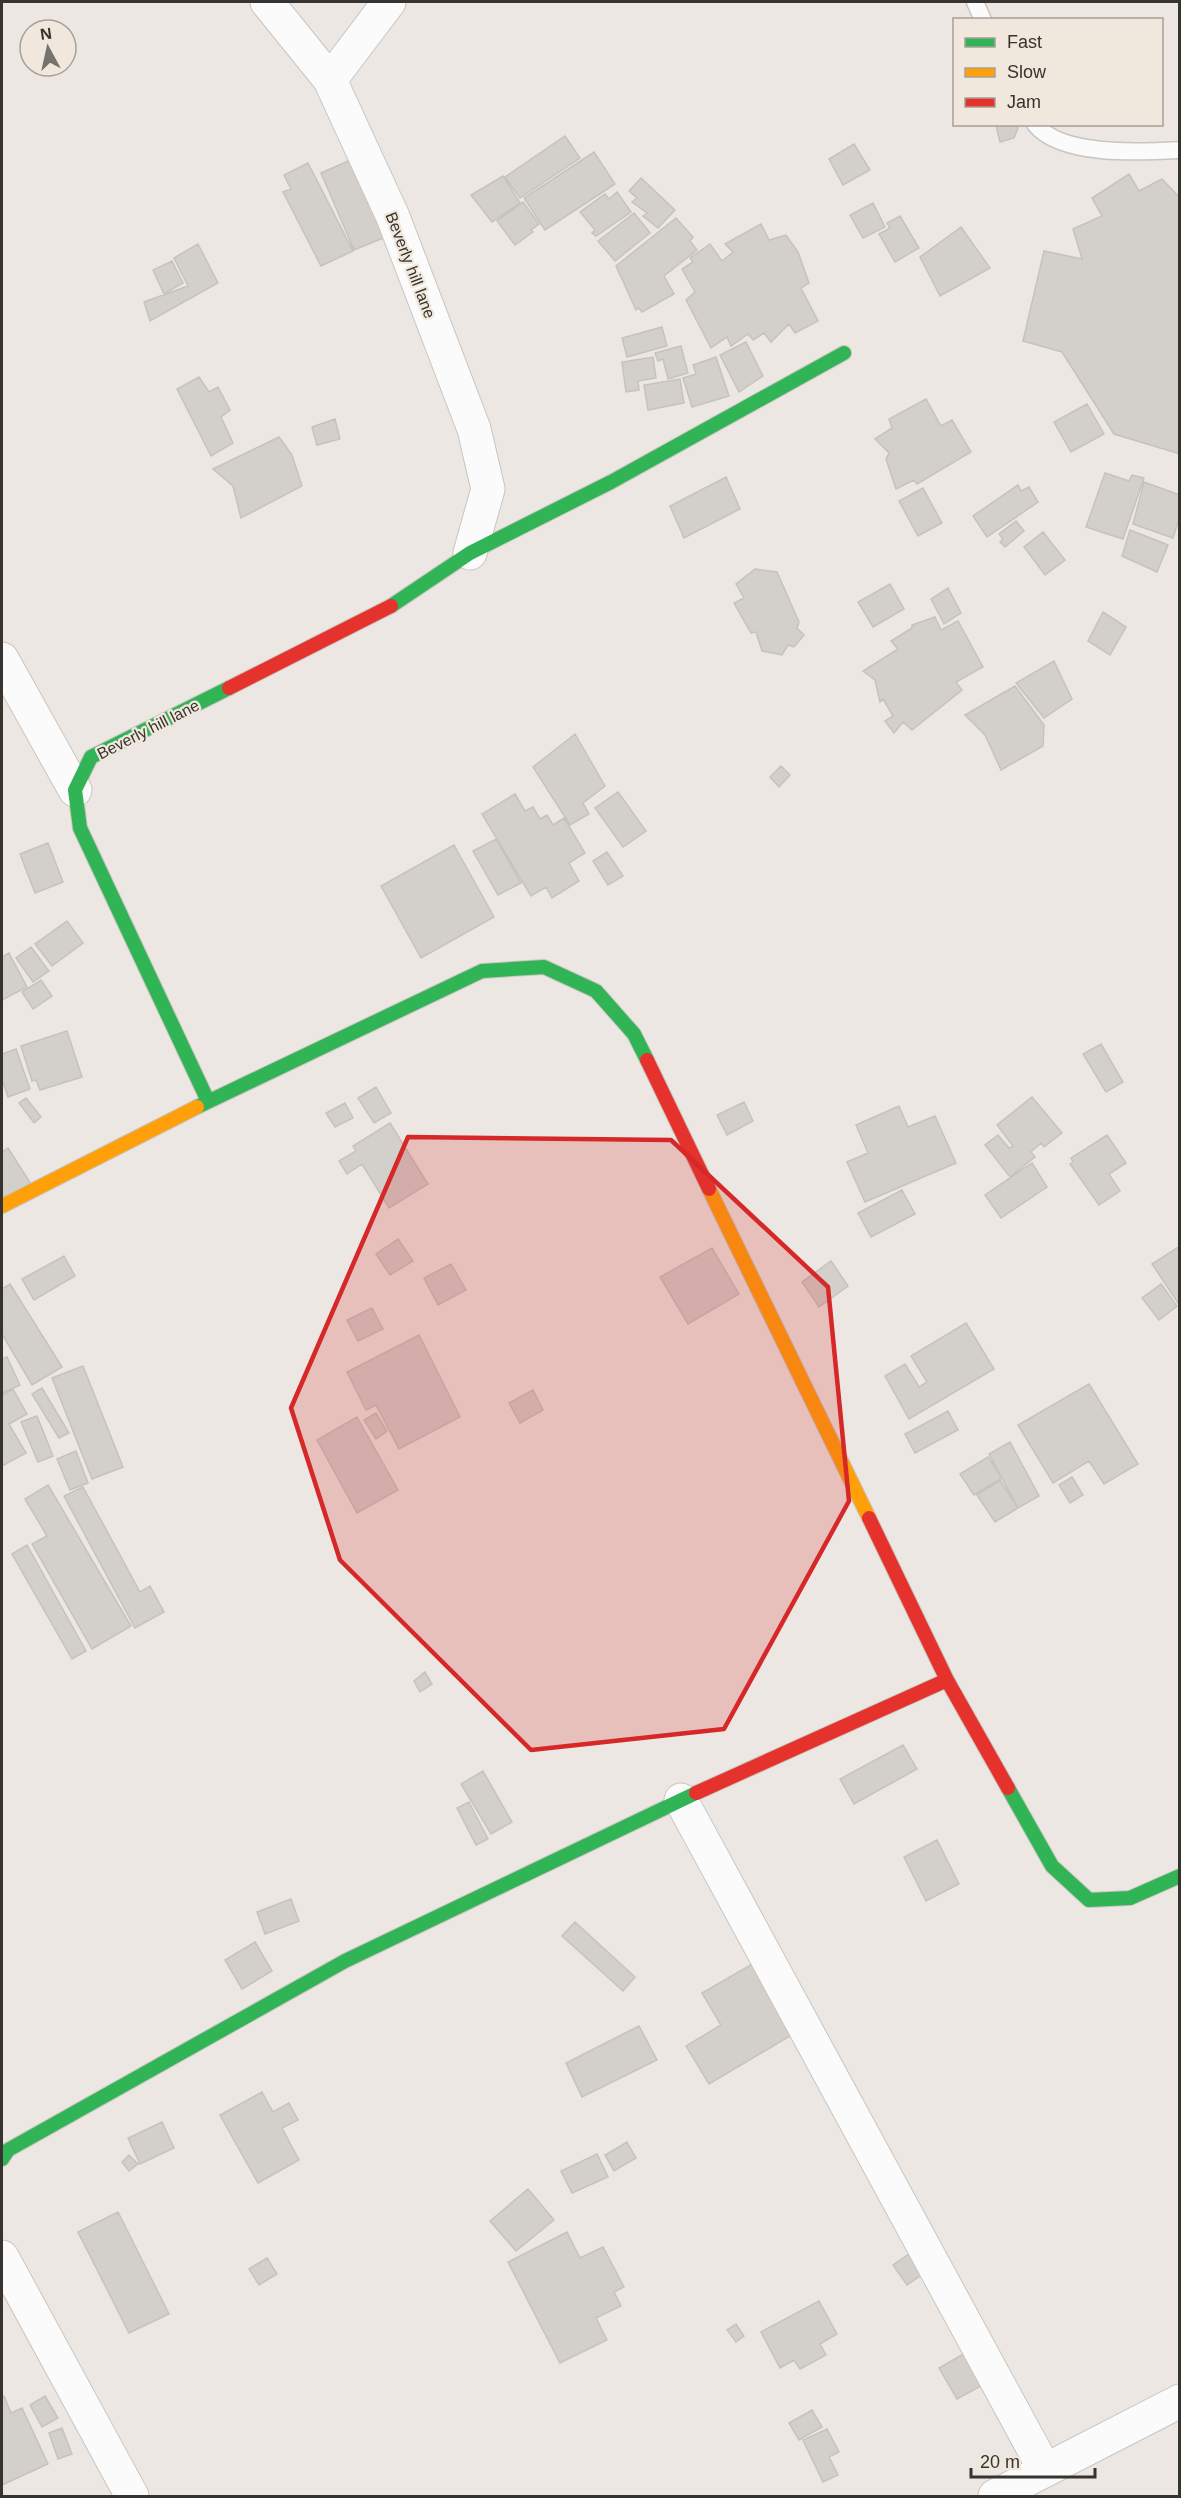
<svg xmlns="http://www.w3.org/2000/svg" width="1181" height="2498" viewBox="0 0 1181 2498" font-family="Arial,sans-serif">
<rect width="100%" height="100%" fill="#ece7e2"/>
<path fill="#d3cfcb" stroke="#c6c2bd" stroke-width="1.5" d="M 1018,124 L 1018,128 L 1014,138 L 1000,142 L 996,125 Z
M 565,136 L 580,158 L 520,198 L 505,177 Z
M 854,144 L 870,170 L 843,185 L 829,159 Z
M 594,152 L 615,184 L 545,230 L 524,198 Z
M 355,158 L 388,236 L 354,250 L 321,173 Z
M 308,163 L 353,251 L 321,266 L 283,192 L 291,189 L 284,175 Z
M 1129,174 L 1139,191 L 1162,179 L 1180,198 L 1180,454 L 1114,434 L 1062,352 L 1023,341 L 1044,251 L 1082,259 L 1073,229 L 1102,216 L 1092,198 Z
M 503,176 L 520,203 L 492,222 L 471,195 Z
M 641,178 L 675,210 L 658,228 L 643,216 L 647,213 L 632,202 L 637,198 L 629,191 Z
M 617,192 L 631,212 L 596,236 L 592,233 L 595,230 L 580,212 L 605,194 L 609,199 Z
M 523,202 L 539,224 L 531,230 L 533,232 L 515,245 L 497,221 Z
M 873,203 L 885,227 L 863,238 L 850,215 Z
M 634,213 L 650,233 L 615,261 L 598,241 Z
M 900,216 L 919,248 L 895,262 L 879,234 L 890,228 L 887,223 Z
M 676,218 L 693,237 L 690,241 L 697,250 L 664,276 L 674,294 L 642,312 L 639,308 L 636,310 L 616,266 Z
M 761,224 L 769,240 L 786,235 L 798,252 L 809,283 L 801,288 L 818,321 L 795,333 L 789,324 L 771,342 L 764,333 L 753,340 L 748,334 L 731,346 L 727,337 L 711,348 L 686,300 L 695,292 L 682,269 L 693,262 L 690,258 L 710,244 L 722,261 L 733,252 L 725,244 Z
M 961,227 L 990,268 L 940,296 L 920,257 Z
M 198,244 L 218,283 L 150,321 L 144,302 L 188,286 L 174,258 Z
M 172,261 L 183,283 L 164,294 L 153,270 Z
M 662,327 L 667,346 L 627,357 L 622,338 Z
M 746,342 L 763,376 L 739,392 L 720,355 Z
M 681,346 L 688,373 L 668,379 L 663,359 L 658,361 L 655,353 Z
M 653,357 L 656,378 L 638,381 L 639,390 L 626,392 L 622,362 Z
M 716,357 L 729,396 L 692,407 L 683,378 L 696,374 L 693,365 Z
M 199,377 L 209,392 L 218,387 L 230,410 L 221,417 L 233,443 L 211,456 L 177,389 Z
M 680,379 L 684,403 L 648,410 L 644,385 Z
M 926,399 L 941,426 L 952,420 L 971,452 L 917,484 L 914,480 L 896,489 L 886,459 L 889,453 L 875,439 L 892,428 L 889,419 Z
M 1087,404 L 1104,434 L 1071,452 L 1054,422 Z
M 335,419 L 340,439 L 317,445 L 312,427 Z
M 279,437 L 292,455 L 302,486 L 241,518 L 233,486 L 213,469 Z
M 1105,473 L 1129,481 L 1132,475 L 1144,478 L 1123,539 L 1086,527 Z
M 726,477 L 740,509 L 684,538 L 670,506 Z
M 1144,482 L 1180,495 L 1180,516 L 1173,538 L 1133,524 Z
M 1018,485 L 1021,491 L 1029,487 L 1038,502 L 987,537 L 973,516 Z
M 923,488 L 942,523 L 918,536 L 899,501 Z
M 1016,521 L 1024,531 L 1005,547 L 1000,542 L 1003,539 L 999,534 Z
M 1130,530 L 1168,545 L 1157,572 L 1122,556 Z
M 1043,532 L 1065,560 L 1045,575 L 1024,547 Z
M 755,569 L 777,572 L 799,622 L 797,628 L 804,635 L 794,647 L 788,645 L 782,655 L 762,651 L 756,632 L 751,633 L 734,603 L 744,598 L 736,584 Z
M 890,584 L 904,609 L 873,627 L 858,602 Z
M 948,588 L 961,613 L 944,624 L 931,599 Z
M 1103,612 L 1126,627 L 1110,655 L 1088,641 Z
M 935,617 L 941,630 L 958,621 L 983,667 L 956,682 L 962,690 L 912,730 L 903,722 L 894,733 L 885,721 L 893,716 L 883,699 L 880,702 L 875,680 L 863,671 L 898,649 L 891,641 L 912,628 L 912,625 Z
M 1054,661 L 1072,699 L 1044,718 L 1016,683 Z
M 1015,686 L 1044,725 L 1043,746 L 1001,770 L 985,735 L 965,715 Z
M 575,734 L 605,786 L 583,803 L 589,814 L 570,825 L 533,767 Z
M 781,766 L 790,775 L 779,787 L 770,777 Z
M 618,792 L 646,831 L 623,847 L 595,808 Z
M 515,794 L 525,811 L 533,807 L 540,819 L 547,815 L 553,825 L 564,818 L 585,853 L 569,863 L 579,881 L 552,898 L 546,887 L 531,896 L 482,814 Z
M 496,839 L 521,883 L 498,895 L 473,851 Z
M 48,843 L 63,882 L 35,893 L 20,854 Z
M 454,845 L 494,917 L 421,958 L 381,886 Z
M 607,852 L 623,876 L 608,885 L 593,861 Z
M 67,921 L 83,943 L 52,966 L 35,944 Z
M 31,947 L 49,971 L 33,982 L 16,958 Z
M 9,953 L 27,987 L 2,1000 L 2,957 Z
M 41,980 L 52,996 L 33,1009 L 22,992 Z
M 67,1031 L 82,1077 L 40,1090 L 36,1080 L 32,1081 L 21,1046 Z
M 1101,1044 L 1123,1082 L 1106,1092 L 1083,1054 Z
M 16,1049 L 30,1089 L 8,1097 L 2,1079 L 2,1054 Z
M 376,1087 L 391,1113 L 374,1123 L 358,1098 Z
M 1032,1097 L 1062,1133 L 1044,1147 L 1041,1143 L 1031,1152 L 1035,1157 L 1010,1177 L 985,1145 L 998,1135 L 1009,1148 L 1013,1146 L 997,1125 Z
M 26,1098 L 41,1117 L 34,1123 L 19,1103 Z
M 744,1102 L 753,1121 L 727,1135 L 717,1115 Z
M 345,1103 L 353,1118 L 335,1127 L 326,1113 Z
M 899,1106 L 908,1127 L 935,1116 L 956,1163 L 865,1202 L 847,1162 L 868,1153 L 856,1125 Z
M 390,1123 L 428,1184 L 389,1208 L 362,1164 L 347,1174 L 339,1161 L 356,1151 L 353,1146 Z
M 1107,1135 L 1126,1163 L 1109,1174 L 1120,1191 L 1099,1205 L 1070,1164 L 1073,1162 L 1071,1158 Z
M 8,1148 L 31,1184 L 2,1203 L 2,1152 Z
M 1032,1163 L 1047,1187 L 1001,1218 L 985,1195 Z
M 902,1190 L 915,1214 L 871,1237 L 858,1213 Z
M 398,1239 L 413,1261 L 390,1275 L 376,1254 Z
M 1180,1246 L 1180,1306 L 1152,1264 Z
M 712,1248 L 739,1294 L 688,1324 L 660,1277 Z
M 64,1256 L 75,1276 L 34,1300 L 22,1279 Z
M 831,1261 L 848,1286 L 819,1307 L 802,1282 Z
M 451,1264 L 466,1290 L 438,1305 L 424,1278 Z
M 10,1284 L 62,1367 L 32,1385 L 2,1334 L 2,1289 Z
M 1161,1284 L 1177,1306 L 1159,1320 L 1142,1298 Z
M 372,1308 L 383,1329 L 358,1341 L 347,1320 Z
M 966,1323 L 994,1369 L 909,1419 L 885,1376 L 905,1364 L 919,1387 L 927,1382 L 911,1356 Z
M 419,1335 L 460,1417 L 399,1449 L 376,1405 L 366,1410 L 347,1372 Z
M 7,1357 L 20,1385 L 2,1393 L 2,1359 Z
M 83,1366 L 123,1467 L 92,1479 L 52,1378 Z
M 1089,1384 L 1138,1464 L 1104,1484 L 1089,1461 L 1053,1483 L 1018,1425 Z
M 42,1388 L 69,1433 L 59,1438 L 32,1394 Z
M 13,1389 L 27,1414 L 9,1424 L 26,1453 L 2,1466 L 2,1395 Z
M 533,1390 L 543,1410 L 520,1423 L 509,1403 Z
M 948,1411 L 958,1430 L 915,1453 L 905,1434 Z
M 376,1413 L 387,1431 L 376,1439 L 364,1420 Z
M 37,1416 L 53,1456 L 38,1462 L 21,1422 Z
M 357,1417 L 398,1490 L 357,1513 L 317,1440 Z
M 1010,1442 L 1039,1496 L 1018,1508 L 989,1454 Z
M 76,1451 L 88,1483 L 70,1490 L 57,1459 Z
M 988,1457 L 1002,1478 L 974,1495 L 960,1474 Z
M 1072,1477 L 1083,1495 L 1070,1503 L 1059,1485 Z
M 1000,1480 L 1018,1508 L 995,1522 L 977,1495 Z
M 48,1485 L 131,1626 L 92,1649 L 32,1544 L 47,1536 L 25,1499 Z
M 83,1487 L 140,1592 L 150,1586 L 164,1612 L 135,1628 L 64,1496 Z
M 27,1545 L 86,1651 L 72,1659 L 12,1554 Z
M 425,1672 L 432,1684 L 420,1692 L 414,1681 Z
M 903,1745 L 917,1769 L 854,1804 L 840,1779 Z
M 483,1771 L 512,1822 L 491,1834 L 461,1784 Z
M 469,1802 L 488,1839 L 476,1845 L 457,1808 Z
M 937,1840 L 959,1884 L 926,1901 L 904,1857 Z
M 291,1899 L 299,1921 L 265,1934 L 257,1912 Z
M 575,1922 L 635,1977 L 623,1991 L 562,1936 Z
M 255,1942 L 272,1971 L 242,1989 L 225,1960 Z
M 754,1963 L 795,2033 L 709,2084 L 686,2046 L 721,2025 L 702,1993 Z
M 639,2026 L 657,2060 L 582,2097 L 566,2063 Z
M 262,2092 L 273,2112 L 289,2103 L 298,2120 L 282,2128 L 299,2160 L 258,2183 L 220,2115 Z
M 162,2122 L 174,2148 L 140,2164 L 128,2138 Z
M 627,2142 L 636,2158 L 614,2171 L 605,2155 Z
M 597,2154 L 608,2177 L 572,2193 L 561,2171 Z
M 129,2155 L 138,2164 L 129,2171 L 122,2162 Z
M 528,2189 L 554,2220 L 516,2251 L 490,2221 Z
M 118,2212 L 169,2314 L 129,2333 L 78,2232 Z
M 567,2232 L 580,2258 L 603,2247 L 624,2287 L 614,2292 L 621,2306 L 596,2318 L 607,2340 L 560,2363 L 508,2262 Z
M 909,2254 L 923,2274 L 907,2285 L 893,2265 Z
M 267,2258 L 277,2274 L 259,2285 L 249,2269 Z
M 819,2301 L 837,2334 L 820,2344 L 826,2355 L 800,2369 L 794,2360 L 780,2368 L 761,2332 Z
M 736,2324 L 744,2336 L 736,2342 L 727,2330 Z
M 972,2349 L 990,2381 L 957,2399 L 939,2368 Z
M 4,2396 L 11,2413 L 22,2408 L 48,2464 L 2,2485 L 2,2397 Z
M 45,2396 L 58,2418 L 42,2427 L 30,2405 Z
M 812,2410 L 822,2427 L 799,2440 L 789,2423 Z
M 62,2428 L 72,2454 L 58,2459 L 49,2433 Z
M 827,2429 L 839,2452 L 829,2457 L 838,2475 L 823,2482 L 803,2440 Z"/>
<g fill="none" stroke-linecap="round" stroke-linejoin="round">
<defs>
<path id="lane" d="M 975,2 L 983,20
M 1035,124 C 1061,157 1142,152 1180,150"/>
<path id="street" d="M 267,2 L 330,80 L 393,217 L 474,429 L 488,489 L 470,553
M 330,80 L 389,2
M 2,659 L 75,790
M 681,1800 L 1045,2470
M 2,2257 L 132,2496
M 995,2496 L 1180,2401"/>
<path id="fast" d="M 391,606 L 470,553 L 611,482 L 844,353
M 208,1101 L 80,828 L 75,790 L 91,757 L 229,688
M 197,1107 L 482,971 L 544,967 L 596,991 L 634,1034 L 647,1060
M 1008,1788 L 1052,1866 L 1089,1900 L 1130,1898 L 1180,1876
M 2,2159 L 8,2150 L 345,1961 L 696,1793"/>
<path id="slow" d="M 709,1189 L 869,1518
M 2,1206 L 197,1107"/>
<path id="jam" d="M 229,688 L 391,606
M 647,1060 L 709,1189
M 869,1518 L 947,1680 L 1008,1788
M 696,1793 L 947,1680"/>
</defs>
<use href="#lane" stroke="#c9c5c0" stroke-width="19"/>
<use href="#street" stroke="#c9c5c0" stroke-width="35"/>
<use href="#fast" stroke="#c9c5c0" stroke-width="16"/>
<use href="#slow" stroke="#c9c5c0" stroke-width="16"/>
<use href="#jam" stroke="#c9c5c0" stroke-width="16"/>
<use href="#lane" stroke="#fcfbfb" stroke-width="16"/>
<use href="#street" stroke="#fcfbfb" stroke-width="33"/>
<use href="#fast" stroke="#30b455" stroke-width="14"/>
<use href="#slow" stroke="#ff9f0a" stroke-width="14"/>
<use href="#jam" stroke="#e5322d" stroke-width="14"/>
</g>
<path fill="#d62828" fill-opacity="0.2" stroke="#d62828" stroke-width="4.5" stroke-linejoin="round" d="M 408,1137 L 671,1140 L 828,1287 L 849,1501 L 724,1729 L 531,1750 L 340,1560 L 291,1408 Z"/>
<g text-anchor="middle" stroke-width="4.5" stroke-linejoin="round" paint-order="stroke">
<g font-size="16" fill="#37332f" stroke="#f1e8dd">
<text transform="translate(411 265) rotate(69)" y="6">Beverly hill lane</text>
<text transform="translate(148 729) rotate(-27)" y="6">Beverly hill lane</text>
</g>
</g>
<rect width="1181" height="2498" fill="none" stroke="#37332f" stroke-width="6"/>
<rect x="953" y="18" width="210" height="108" fill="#f1e8dd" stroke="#a7a097" stroke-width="1.5"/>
<rect x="965" y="38" width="30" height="9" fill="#30b455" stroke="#a7a097" stroke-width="1.5"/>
<text x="1007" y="48" font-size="18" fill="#37332f">Fast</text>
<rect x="965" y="68" width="30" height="9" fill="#ff9f0a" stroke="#a7a097" stroke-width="1.5"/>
<text x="1007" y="78" font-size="18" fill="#37332f">Slow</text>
<rect x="965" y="98" width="30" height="9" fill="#e5322d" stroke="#a7a097" stroke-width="1.5"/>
<text x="1007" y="108" font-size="18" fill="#37332f">Jam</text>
<g transform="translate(48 48) rotate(352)"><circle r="28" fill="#f1e8dd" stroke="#a7a097" stroke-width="1.5"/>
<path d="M0-4.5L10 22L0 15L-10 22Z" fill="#76726e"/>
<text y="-9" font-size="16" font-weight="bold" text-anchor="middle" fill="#37332f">N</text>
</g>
<path d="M971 2468v9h124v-9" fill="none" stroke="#37332f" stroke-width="3"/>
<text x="980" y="2468" font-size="18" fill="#37332f" stroke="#f1e8dd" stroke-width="4.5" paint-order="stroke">20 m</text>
</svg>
